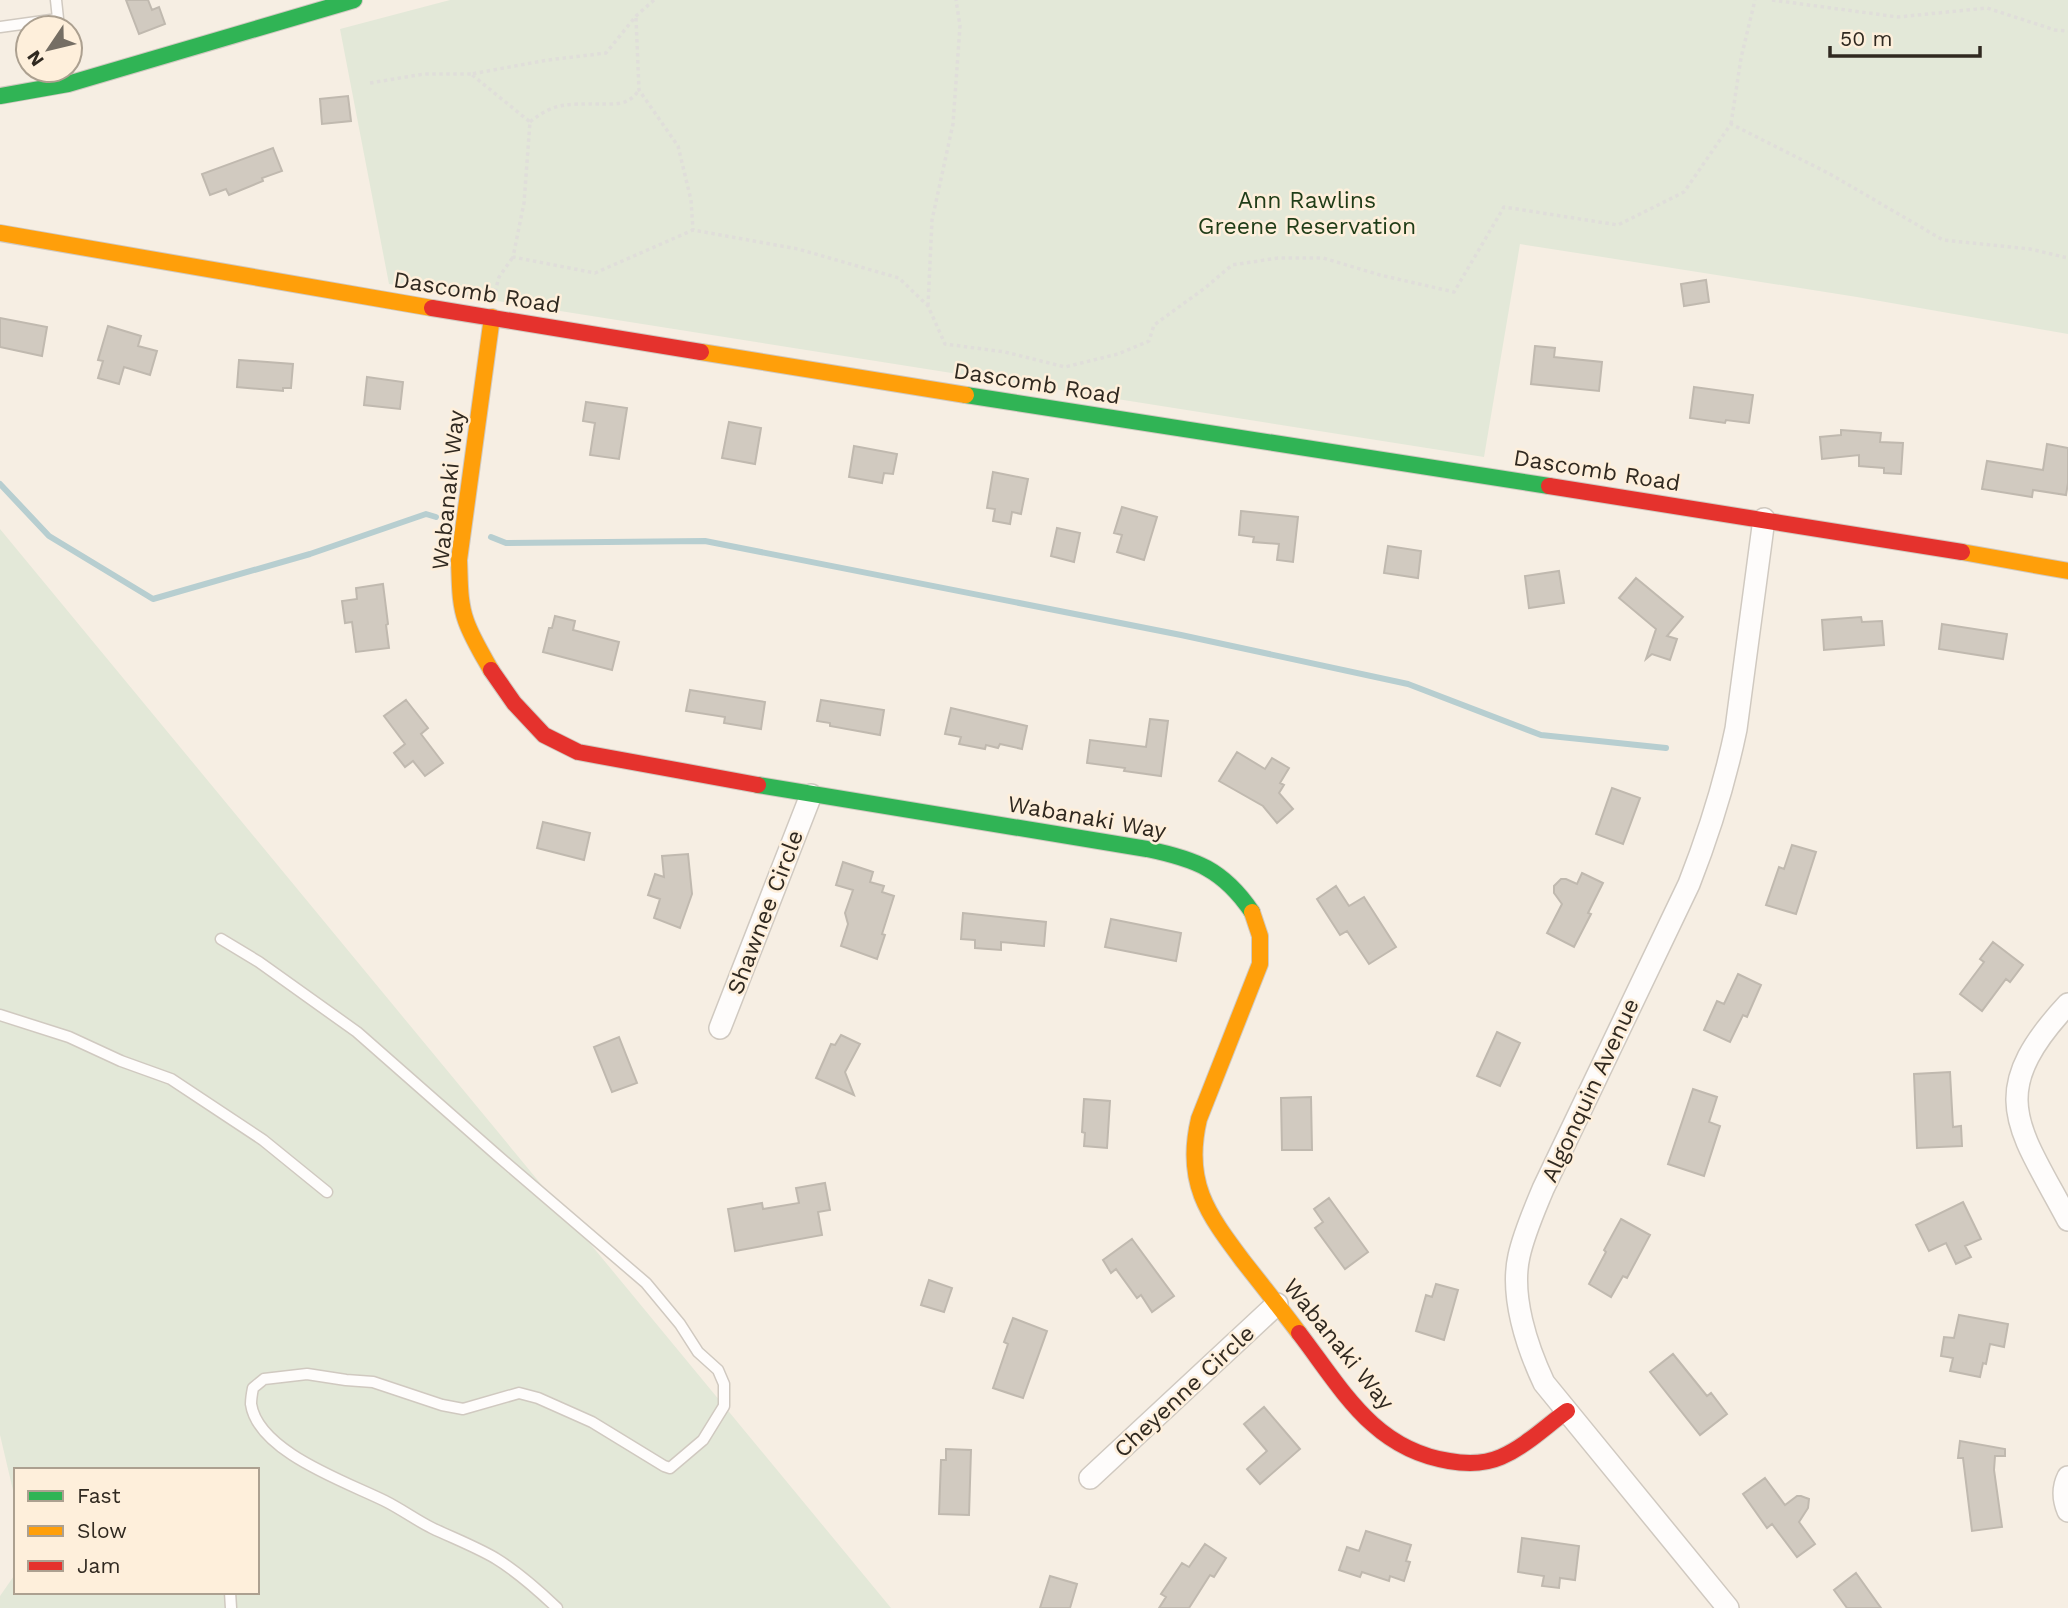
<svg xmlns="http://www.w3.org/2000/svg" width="2068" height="1608" viewBox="0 0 2068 1608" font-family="'Work Sans',sans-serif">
<rect width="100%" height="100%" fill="#f6eee3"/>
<path fill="#e3e8d8" d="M 450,0 L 2068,0 L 2068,334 L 1857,297 L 1520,244 L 1484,457 L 389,284 L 340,29 Z
M 0,529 L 891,1608 L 0,1608 L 0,1596 L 16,1573 L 16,1592 L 257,1592 L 257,1470 L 16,1470 L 16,1503 L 0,1435 Z"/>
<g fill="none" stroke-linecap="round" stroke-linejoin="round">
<path stroke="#b7ced0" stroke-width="6" d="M 0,484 L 49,536 L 153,599 L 310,554 L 426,514 L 436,517
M 491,537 L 506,543 L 705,541 L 1181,635 L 1408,684 L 1541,735 L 1666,748"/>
</g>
<path fill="#d1cac0" stroke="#c0b9af" stroke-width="2" d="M 126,0 L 148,0 L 152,10 L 159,7 L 165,24 L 139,34 Z
M 348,96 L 351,121 L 322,124 L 320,99 Z
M 273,148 L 282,171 L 262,178 L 263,181 L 229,195 L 226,189 L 210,195 L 202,174 Z
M 1706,280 L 1709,302 L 1684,306 L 1681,284 Z
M 0,318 L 47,327 L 42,356 L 0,347 Z
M 108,326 L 141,336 L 138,346 L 157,351 L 150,375 L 124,367 L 119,384 L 98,378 L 103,361 L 98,360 Z
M 1535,346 L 1555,348 L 1554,357 L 1602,362 L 1599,391 L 1531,384 Z
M 239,360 L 293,364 L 291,388 L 283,388 L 283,391 L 237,387 Z
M 367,377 L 403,382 L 400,409 L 364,405 Z
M 1694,387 L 1753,395 L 1749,423 L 1726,420 L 1725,423 L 1690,418 Z
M 586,402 L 627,408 L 619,459 L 590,455 L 595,423 L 583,421 Z
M 729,422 L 761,428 L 755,464 L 722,458 Z
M 1841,430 L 1881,433 L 1880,442 L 1903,443 L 1901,474 L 1884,473 L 1884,468 L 1859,466 L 1859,455 L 1822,459 L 1820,437 L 1841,435 Z
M 2047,444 L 2068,448 L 2068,483 L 2066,495 L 2033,490 L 2032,497 L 1982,489 L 1987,461 L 2043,470 Z
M 854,446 L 897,454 L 893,474 L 884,473 L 882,483 L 849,477 Z
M 993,472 L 1028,479 L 1021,514 L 1012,512 L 1010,524 L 993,521 L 995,509 L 987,508 Z
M 1122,507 L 1157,517 L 1144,560 L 1117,552 L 1122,535 L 1114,533 Z
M 1241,511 L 1298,517 L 1293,562 L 1277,560 L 1279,544 L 1253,542 L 1254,537 L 1239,535 Z
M 1057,528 L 1080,533 L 1074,562 L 1051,556 Z
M 1388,546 L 1421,551 L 1418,578 L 1384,573 Z
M 1559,571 L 1564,603 L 1529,608 L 1525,576 Z
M 1636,578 L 1683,617 L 1667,636 L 1677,639 L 1670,660 L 1652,654 L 1646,659 L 1656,629 L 1619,598 Z
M 383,584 L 388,624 L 386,625 L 389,648 L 356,652 L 352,622 L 345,623 L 342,601 L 357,599 L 356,588 Z
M 555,616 L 575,621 L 573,630 L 619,642 L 612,670 L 543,652 L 549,628 L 552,628 Z
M 1861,617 L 1862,622 L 1882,621 L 1884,645 L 1824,650 L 1822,620 Z
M 1942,624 L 2007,634 L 2003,659 L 1939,649 Z
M 690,690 L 765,702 L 761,729 L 724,723 L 725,717 L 686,711 Z
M 406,700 L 428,728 L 421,734 L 443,763 L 425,776 L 413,761 L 405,767 L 394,753 L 405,744 L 384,716 Z
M 821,700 L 884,710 L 880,735 L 830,726 L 830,723 L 817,721 Z
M 951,708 L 1027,726 L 1022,749 L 1000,744 L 998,748 L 986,745 L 985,749 L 959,744 L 961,737 L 945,734 Z
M 1150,719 L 1168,721 L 1161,776 L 1124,771 L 1125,768 L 1087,763 L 1090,740 L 1146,747 Z
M 1237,752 L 1265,769 L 1272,758 L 1289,768 L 1280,783 L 1284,785 L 1279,793 L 1293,809 L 1277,823 L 1263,806 L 1219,781 Z
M 1612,788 L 1640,798 L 1623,844 L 1596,834 Z
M 543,822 L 590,833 L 584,860 L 537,848 Z
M 1792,845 L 1816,852 L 1796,914 L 1766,905 L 1779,867 L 1784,869 Z
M 688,854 L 692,894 L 680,928 L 654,918 L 660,899 L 648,895 L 655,874 L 664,877 L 662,856 Z
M 843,862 L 873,872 L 870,882 L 884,886 L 882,892 L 894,896 L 882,934 L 885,935 L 877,959 L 841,946 L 848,924 L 845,913 L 853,890 L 836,885 Z
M 1582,873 L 1603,883 L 1588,913 L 1591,914 L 1574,947 L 1547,933 L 1562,904 L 1554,893 L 1554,886 L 1561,879 L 1566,879 L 1577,884 Z
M 1336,886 L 1349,906 L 1364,897 L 1396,947 L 1369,964 L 1347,931 L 1340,935 L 1317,899 Z
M 963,913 L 1046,922 L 1044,946 L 1001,942 L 1001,950 L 975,948 L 975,940 L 961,939 Z
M 1111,919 L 1181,933 L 1176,961 L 1105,947 Z
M 1993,942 L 2023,965 L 2010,982 L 2006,979 L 1982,1011 L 1960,994 L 1984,962 L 1980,959 Z
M 1738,974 L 1761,985 L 1747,1017 L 1743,1015 L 1730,1042 L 1704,1030 L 1717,1001 L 1724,1004 Z
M 1497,1032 L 1520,1043 L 1500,1086 L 1477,1076 Z
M 841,1035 L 860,1044 L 845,1072 L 854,1095 L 816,1078 L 831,1044 L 835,1045 Z
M 619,1037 L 637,1083 L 612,1092 L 594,1047 Z
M 1950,1072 L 1953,1127 L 1961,1126 L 1962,1146 L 1917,1148 L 1914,1074 Z
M 1693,1089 L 1717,1097 L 1709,1122 L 1720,1126 L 1704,1176 L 1668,1164 Z
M 1311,1097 L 1312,1150 L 1282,1150 L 1281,1098 Z
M 1084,1099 L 1110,1101 L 1107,1148 L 1084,1146 L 1085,1133 L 1082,1132 Z
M 825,1183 L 830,1210 L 818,1212 L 822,1235 L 735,1251 L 728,1209 L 762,1203 L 763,1209 L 799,1203 L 796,1188 Z
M 1329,1198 L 1368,1252 L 1345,1269 L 1315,1228 L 1323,1222 L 1314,1209 Z
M 1963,1202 L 1981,1239 L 1965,1246 L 1971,1257 L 1956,1264 L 1946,1243 L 1929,1251 L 1916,1225 Z
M 1621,1219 L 1650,1235 L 1627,1278 L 1623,1276 L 1611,1297 L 1589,1284 L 1606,1252 L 1604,1250 Z
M 1132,1239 L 1174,1296 L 1152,1312 L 1141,1295 L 1137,1298 L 1116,1269 L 1111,1273 L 1103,1260 Z
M 929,1280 L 952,1288 L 944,1312 L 921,1305 Z
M 1436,1284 L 1458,1290 L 1444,1340 L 1416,1331 L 1426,1295 L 1432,1297 Z
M 1959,1315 L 2008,1324 L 2004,1347 L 1990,1344 L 1986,1364 L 1983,1363 L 1980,1377 L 1950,1371 L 1953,1358 L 1941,1356 L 1944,1337 L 1954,1338 Z
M 1013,1318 L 1047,1331 L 1023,1398 L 993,1388 L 1008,1344 L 1004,1342 Z
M 1673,1354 L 1707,1396 L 1711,1393 L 1727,1414 L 1700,1435 L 1650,1372 Z
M 1264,1407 L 1300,1449 L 1260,1484 L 1247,1469 L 1267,1451 L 1244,1424 Z
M 1960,1441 L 2005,1449 L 2005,1456 L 1995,1456 L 1994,1470 L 2002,1527 L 1972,1531 L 1963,1458 L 1958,1458 Z
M 946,1449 L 971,1450 L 969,1515 L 939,1514 L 941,1460 L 946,1460 Z
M 1765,1478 L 1785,1505 L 1797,1496 L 1801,1496 L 1809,1499 L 1808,1508 L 1799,1522 L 1815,1544 L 1797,1557 L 1772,1524 L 1767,1528 L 1743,1494 Z
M 1366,1531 L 1411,1545 L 1406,1561 L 1410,1562 L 1404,1581 L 1390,1576 L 1389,1581 L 1362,1572 L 1360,1577 L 1339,1570 L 1347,1547 L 1359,1551 Z
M 1522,1538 L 1579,1546 L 1575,1580 L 1560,1578 L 1559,1588 L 1542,1586 L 1544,1576 L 1518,1572 Z
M 1205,1544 L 1226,1558 L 1214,1577 L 1210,1575 L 1189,1608 L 1159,1608 L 1166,1597 L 1161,1594 L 1182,1563 L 1189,1567 Z
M 1856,1573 L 1881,1608 L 1847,1608 L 1834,1590 Z
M 1050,1576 L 1077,1584 L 1070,1608 L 1040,1608 Z"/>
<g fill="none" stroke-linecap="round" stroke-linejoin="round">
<defs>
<path id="lane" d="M 56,0 L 59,28
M 0,27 L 58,19
M 221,939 L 259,962 L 357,1032 L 498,1156 L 646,1283 L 680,1324 L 698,1352 L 718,1370 L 724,1384 L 724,1406 L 703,1440 L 670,1468 L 664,1466 L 592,1422 L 538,1398 L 519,1393 L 463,1409 L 442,1405 L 373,1382 L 346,1380 L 307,1374 L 264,1379 L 253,1388 C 252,1393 251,1399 251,1404 C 258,1452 347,1482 385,1501 C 401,1509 416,1520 432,1528 C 453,1538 474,1546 495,1558 C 518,1572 537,1589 557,1608
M 0,1015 L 69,1037 L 121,1061 L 171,1079 L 263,1140 L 327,1192
M 230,1592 L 231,1608"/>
<path id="street" d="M 2068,1004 C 1984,1094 2018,1126 2068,1220
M 720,1028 L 811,795
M 2068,1477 C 2062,1489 2063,1499 2068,1511
M 1090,1478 L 1277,1304
M 1728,1608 L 1544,1383 C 1527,1347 1510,1296 1519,1256 C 1524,1233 1534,1211 1543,1189 L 1689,884 C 1709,833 1725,782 1736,729 L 1764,519"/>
<path id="fast" d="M 0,96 L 68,84 L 354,0
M 966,395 L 1549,486
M 758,785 L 1147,849 C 1195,859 1223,869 1252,912"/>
<path id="slow" d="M 0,233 L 432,308
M 701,352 L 966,395
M 1962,552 L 2068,571
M 491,670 C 482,654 472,638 466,621 C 459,602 460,580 459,560 L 492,317
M 1252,912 L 1260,936 L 1260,964 L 1199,1119 C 1184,1182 1207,1213 1243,1261 C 1262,1285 1281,1309 1299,1333"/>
<path id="jam" d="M 432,308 L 701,352
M 1549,486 L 1962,552
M 491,670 L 514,703 L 544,735 L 578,752 L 758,785
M 1299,1333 C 1342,1389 1373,1449 1449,1461 C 1466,1464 1485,1464 1501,1457 C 1526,1446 1546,1426 1567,1411"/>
</defs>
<use href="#lane" stroke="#d0c9c0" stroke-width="13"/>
<use href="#street" stroke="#d0c9c0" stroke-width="24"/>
<use href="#fast" stroke="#d0c9c0" stroke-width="18"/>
<use href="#slow" stroke="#d0c9c0" stroke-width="18"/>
<use href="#jam" stroke="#d0c9c0" stroke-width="18"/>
<path stroke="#e0deda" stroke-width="3.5" stroke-dasharray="3.5 3.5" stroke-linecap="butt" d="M 654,0 L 636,16 L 606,53 L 548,60 L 471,74 L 530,122 L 524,203 L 513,257 L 595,273 L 693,230 L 798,249 L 899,278 L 928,306 L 945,344 L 1005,352 L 1065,367 L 1118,354 L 1149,341 L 1154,325 L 1205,288 L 1232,265 L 1278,258 L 1323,258 L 1380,275 L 1454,292 L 1504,207 L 1618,225 L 1684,192 L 1731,124 L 1830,174 L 1943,240 L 2030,249 L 2068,258
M 1772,0 L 1898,17 L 1987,8 L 2055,30 L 2068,31
M 636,18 L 639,90 L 678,146 L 691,200 L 693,230
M 370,83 L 424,74 L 471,74
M 530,122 C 554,102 569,104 599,104 C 608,104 619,105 627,101 C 632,99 636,94 639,90
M 1731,124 L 1741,58 L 1755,0
M 495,292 L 499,277 L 513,257
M 928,306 L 932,220 L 953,124 L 960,26 L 956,0"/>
<use href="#lane" stroke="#fefcfb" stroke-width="10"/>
<use href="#street" stroke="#fefcfb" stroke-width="21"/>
<use href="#fast" stroke="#30b455" stroke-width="16"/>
<use href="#slow" stroke="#ff9f0a" stroke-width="16"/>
<use href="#jam" stroke="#e5322d" stroke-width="16"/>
</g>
<g text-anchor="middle" stroke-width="5" stroke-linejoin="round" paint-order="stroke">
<g font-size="23" fill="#1f3c17" stroke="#feefdb">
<text x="1307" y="208">Ann Rawlins<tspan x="1307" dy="26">Greene Reservation</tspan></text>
</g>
<g font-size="23" fill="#302920" stroke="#feefdb">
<text transform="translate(477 292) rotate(9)" y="8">Dascomb Road</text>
<text transform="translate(1037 383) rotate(9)" y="8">Dascomb Road</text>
<text transform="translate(1597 470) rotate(9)" y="8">Dascomb Road</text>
<text transform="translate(448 490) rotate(-84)" y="8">Wabanaki Way</text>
<text transform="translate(1087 817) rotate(10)" y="8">Wabanaki Way</text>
<text transform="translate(765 912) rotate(-69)" y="8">Shawnee Circle</text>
<text transform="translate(1590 1090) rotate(-65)" y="8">Algonquin Avenue</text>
<text transform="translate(1339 1344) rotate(51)" y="8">Wabanaki Way</text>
<text transform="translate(1184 1391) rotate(-43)" y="8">Cheyenne Circle</text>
</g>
</g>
<rect x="14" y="1468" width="245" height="126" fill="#feefdb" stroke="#aca090" stroke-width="2"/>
<rect x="28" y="1491" width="35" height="10" fill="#30b455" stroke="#aca090" stroke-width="2"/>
<text x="77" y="1503" font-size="21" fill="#302920">Fast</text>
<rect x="28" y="1526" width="35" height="10" fill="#ff9f0a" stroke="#aca090" stroke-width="2"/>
<text x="77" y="1538" font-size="21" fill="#302920">Slow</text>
<rect x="28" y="1561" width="35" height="10" fill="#e5322d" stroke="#aca090" stroke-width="2"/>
<text x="77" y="1573" font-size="21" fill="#302920">Jam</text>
<g transform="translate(49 49) rotate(235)"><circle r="33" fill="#feefdb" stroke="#aca090" stroke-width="2"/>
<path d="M0-5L12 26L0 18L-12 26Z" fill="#756e64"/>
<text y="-10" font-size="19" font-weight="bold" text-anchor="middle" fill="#302920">N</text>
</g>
<path d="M1830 46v10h150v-10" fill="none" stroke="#302920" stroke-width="3.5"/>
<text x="1840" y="46" font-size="21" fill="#302920" stroke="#feefdb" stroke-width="5" paint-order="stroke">50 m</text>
</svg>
